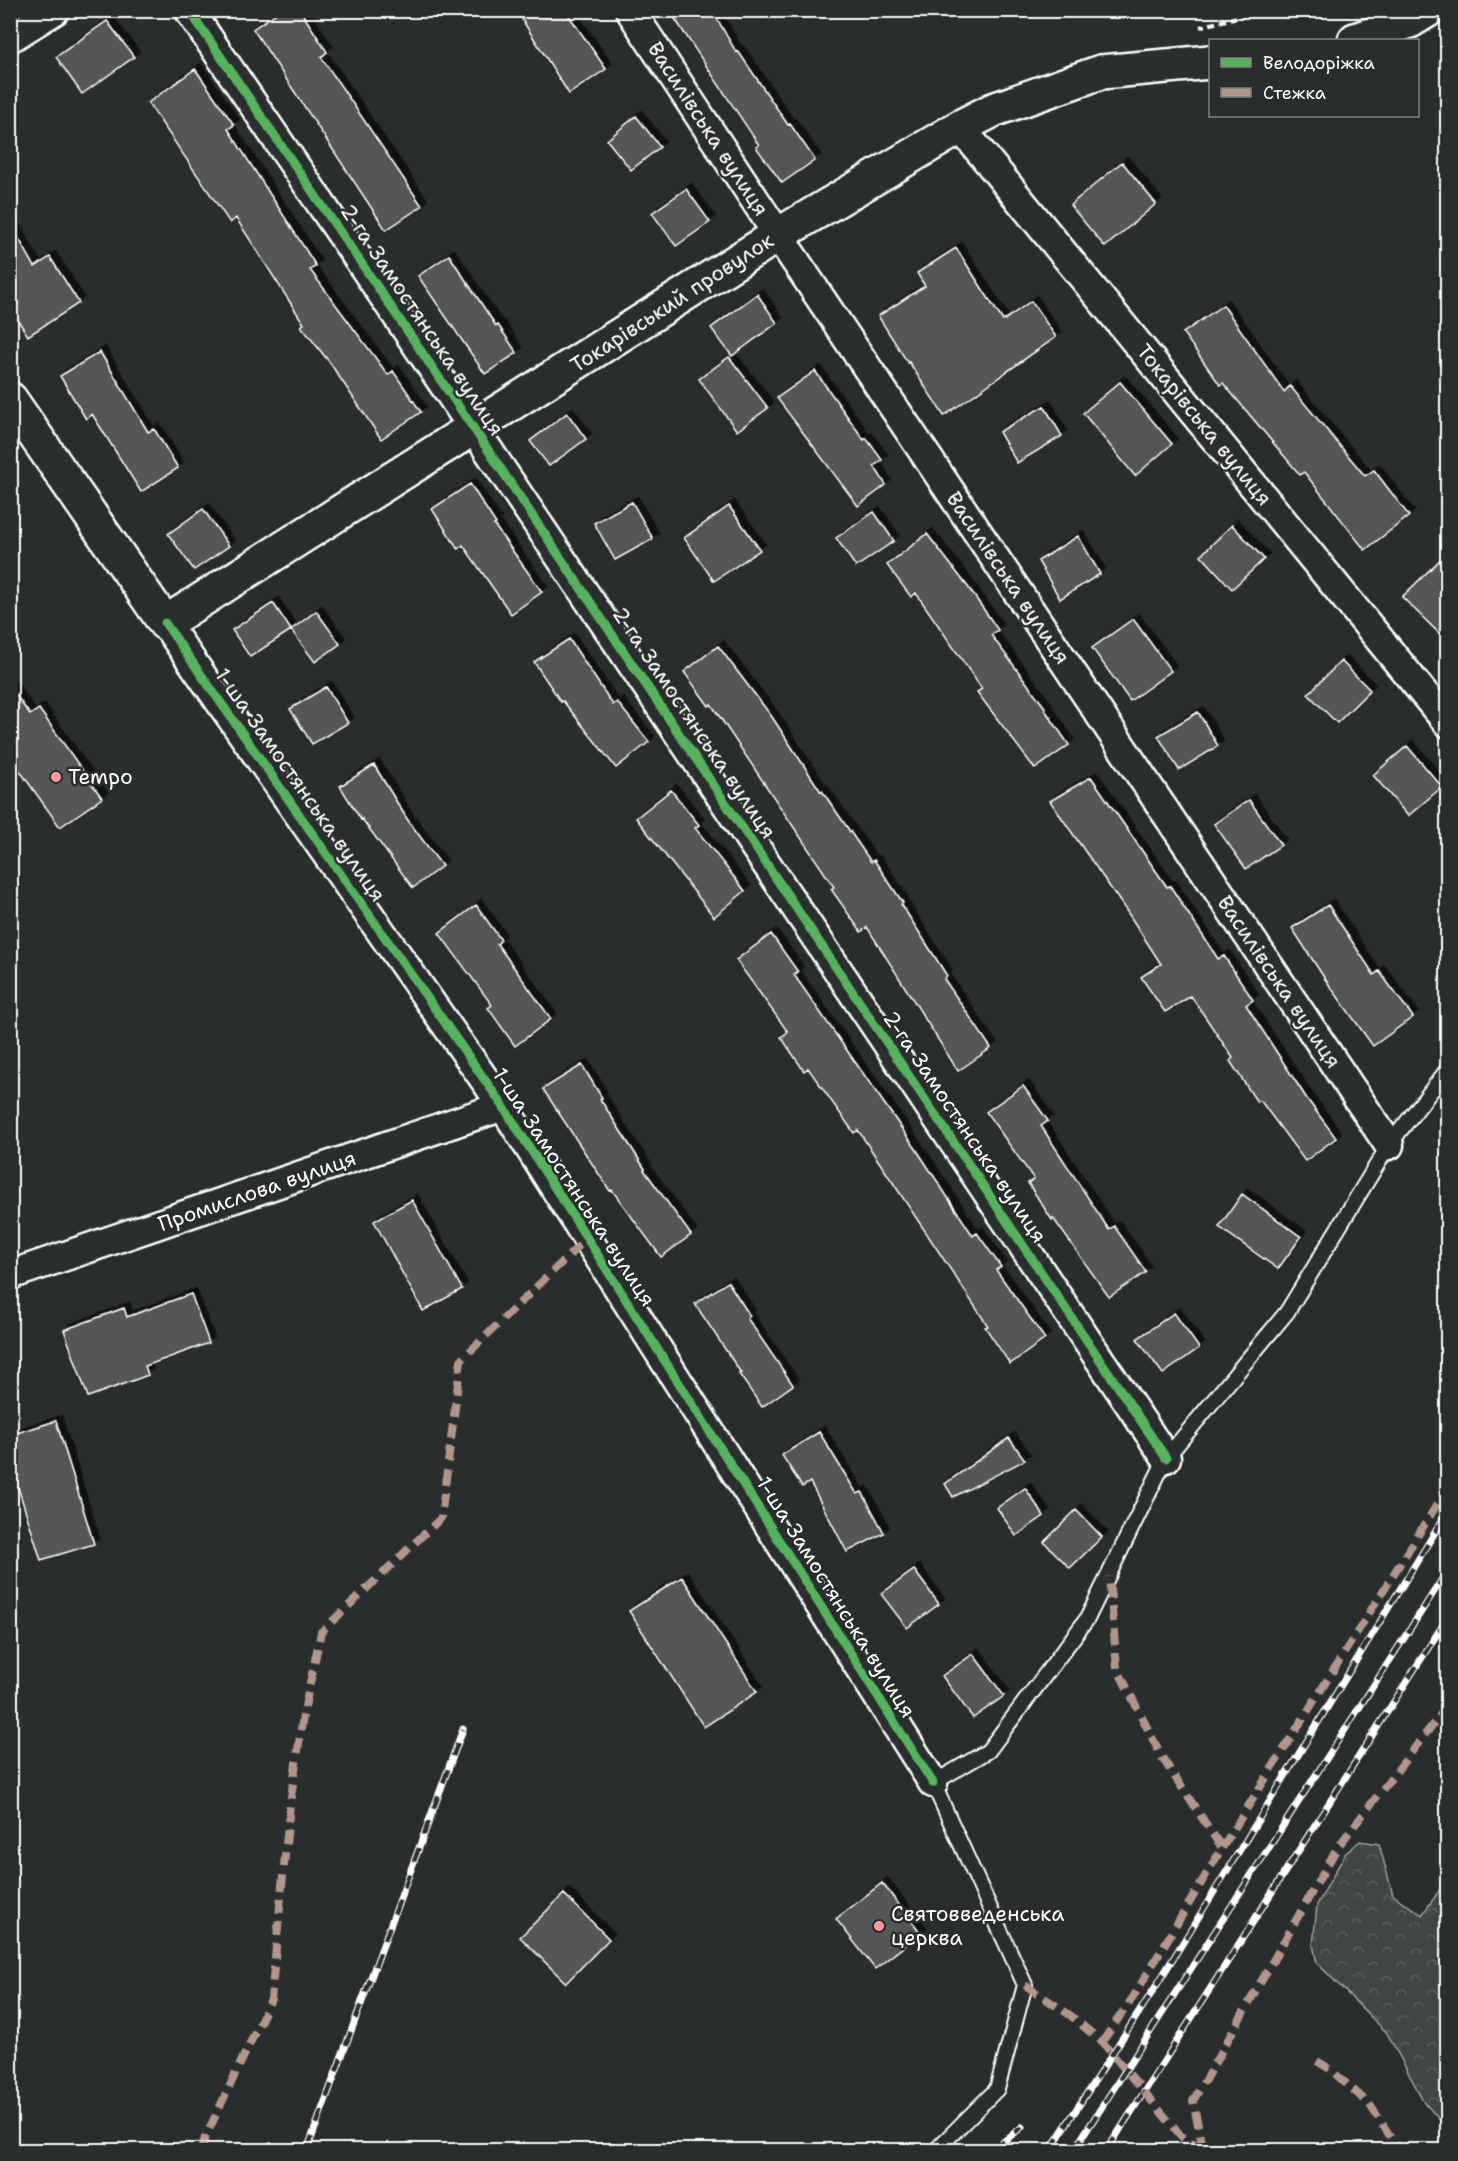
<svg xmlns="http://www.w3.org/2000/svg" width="1458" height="2161" viewBox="0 0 1458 2161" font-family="'Shantell Sans',sans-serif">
<defs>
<pattern id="forest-crowns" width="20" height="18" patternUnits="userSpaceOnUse" patternTransform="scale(1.5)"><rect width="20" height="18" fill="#414445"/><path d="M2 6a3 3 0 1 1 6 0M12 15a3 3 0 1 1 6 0" fill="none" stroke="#5e6061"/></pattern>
<filter id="shadow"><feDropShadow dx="5.5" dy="-5.5" stdDeviation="0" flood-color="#0009"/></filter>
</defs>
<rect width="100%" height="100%" fill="#2a2d2e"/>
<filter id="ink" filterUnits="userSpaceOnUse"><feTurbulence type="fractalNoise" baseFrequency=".0167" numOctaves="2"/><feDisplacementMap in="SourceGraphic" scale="12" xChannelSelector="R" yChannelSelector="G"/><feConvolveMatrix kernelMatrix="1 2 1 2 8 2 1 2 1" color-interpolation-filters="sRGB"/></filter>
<g filter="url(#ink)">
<path fill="url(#forest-crowns)" stroke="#a0a2a2" stroke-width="1.5" d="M 1360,1841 L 1379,1844 L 1393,1895 L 1422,1915 L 1447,1880 L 1447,2128 L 1424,2102 L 1387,2033 L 1317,1963 L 1313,1945 L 1317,1905 L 1345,1854 Z"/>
<path fill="#555758" stroke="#fff" stroke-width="1.5" filter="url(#shadow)" d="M 281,10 L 300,10 L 327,52 L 321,57 L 422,206 L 386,230 L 253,29 Z
M 516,10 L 565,10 L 606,69 L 569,94 Z
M 669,10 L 712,10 L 736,52 L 738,51 L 788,125 L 790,124 L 815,160 L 782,183 L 756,147 L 759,145 Z
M 107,21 L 134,57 L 82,94 L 56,57 Z
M 195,69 L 234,125 L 228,129 L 316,266 L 310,270 L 388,375 L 393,371 L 421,412 L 381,439 L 330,363 L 301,326 L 304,324 L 236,218 L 230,223 L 148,103 Z
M 636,116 L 660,147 L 631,170 L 607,140 Z
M 1122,162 L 1156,204 L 1105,247 L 1070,205 Z
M 686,189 L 710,222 L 676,246 L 652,213 Z
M 10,223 L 35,267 L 50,257 L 79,303 L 28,336 L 10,308 Z
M 956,248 L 1003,321 L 1031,301 L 1056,337 L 944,416 L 909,362 L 908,363 L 878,316 L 925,286 L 917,273 Z
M 449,255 L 496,326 L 498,325 L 517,353 L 485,374 L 418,276 Z
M 757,294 L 777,323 L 732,356 L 711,328 Z
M 1223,305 L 1284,392 L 1290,386 L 1365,476 L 1374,470 L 1409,516 L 1365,550 L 1304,472 L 1300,475 L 1223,383 L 1220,385 L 1183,333 Z
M 100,352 L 148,432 L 154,429 L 178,468 L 141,492 L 92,414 L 86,419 L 60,376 Z
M 729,357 L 768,408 L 737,431 L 699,379 Z
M 815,371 L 864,440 L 866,438 L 882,460 L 874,466 L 886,485 L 858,506 L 777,398 Z
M 1120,382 L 1172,444 L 1135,476 L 1083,413 Z
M 1044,406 L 1062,436 L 1017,463 L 999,432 Z
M 567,413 L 586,439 L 549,466 L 530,441 Z
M 470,484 L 496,524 L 494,525 L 542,592 L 511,614 L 463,545 L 458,549 L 432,509 Z
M 632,502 L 653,539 L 615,560 L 594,523 Z
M 729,506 L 760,550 L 714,581 L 684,538 Z
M 203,509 L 229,546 L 194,570 L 168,534 Z
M 874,512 L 894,541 L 856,567 L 836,538 Z
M 1232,525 L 1264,559 L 1232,589 L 1201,555 Z
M 927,534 L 968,587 L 998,630 L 991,635 L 1046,709 L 1045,710 L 1069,745 L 1035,769 L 977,692 L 982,689 L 916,593 L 911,597 L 887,565 Z
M 1078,536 L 1100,574 L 1060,599 L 1038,561 Z
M 1448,552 L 1448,642 L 1402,597 Z
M 273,603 L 291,630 L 250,657 L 232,630 Z
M 316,611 L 340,644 L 315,662 L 291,630 Z
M 1133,619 L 1171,671 L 1130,701 L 1092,648 Z
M 569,639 L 613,705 L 617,702 L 649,742 L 616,768 L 563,701 L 561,702 L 534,662 Z
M 718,646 L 772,717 L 821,792 L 822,791 L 871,862 L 874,860 L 903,903 L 901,904 L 947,976 L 944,979 L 991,1048 L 958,1071 L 867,927 L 861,932 L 831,889 L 834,887 L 711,704 L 709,706 L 684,672 Z
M 1341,661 L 1370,690 L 1337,723 L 1308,694 Z
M 10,687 L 30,715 L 39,709 L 102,798 L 60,827 L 10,757 Z
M 326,687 L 348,723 L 312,744 L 290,709 Z
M 1198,712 L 1218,746 L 1179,770 L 1158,736 Z
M 1407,746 L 1442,787 L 1408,816 L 1373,775 Z
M 374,765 L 407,819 L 442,866 L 413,888 L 362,819 L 361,820 L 340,786 Z
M 1091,777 L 1167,887 L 1170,886 L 1218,959 L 1224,956 L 1253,1000 L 1246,1005 L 1307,1099 L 1336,1138 L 1305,1161 L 1260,1100 L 1257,1102 L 1230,1061 L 1233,1058 L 1191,996 L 1165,1012 L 1141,977 L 1161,964 L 1128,913 L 1050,801 Z
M 671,790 L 699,825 L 695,828 L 745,891 L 714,917 L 636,818 Z
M 1249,800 L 1281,845 L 1246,869 L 1214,824 Z
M 476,905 L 501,940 L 497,944 L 551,1019 L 515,1046 L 488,1008 L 492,1005 L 439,933 Z
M 1328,905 L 1374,975 L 1379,971 L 1413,1017 L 1373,1046 L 1325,979 L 1292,928 Z
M 771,934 L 798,972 L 794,975 L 916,1149 L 973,1236 L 977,1233 L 1001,1267 L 996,1270 L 1045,1339 L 1010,1364 L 985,1327 L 988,1326 L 858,1130 L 854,1133 L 808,1068 L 804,1071 L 781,1037 L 788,1032 L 736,960 Z
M 582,1065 L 602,1098 L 600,1099 L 645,1169 L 644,1170 L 691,1235 L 661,1257 L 612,1190 L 610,1191 L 543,1089 Z
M 1023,1086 L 1048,1121 L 1041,1126 L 1109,1230 L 1114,1226 L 1146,1272 L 1109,1297 L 1053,1218 L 1052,1220 L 1028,1183 L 1034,1179 L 986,1112 Z
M 1242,1194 L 1301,1237 L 1278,1269 L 1219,1227 Z
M 412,1200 L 462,1289 L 423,1311 L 374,1221 Z
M 728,1282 L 750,1316 L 747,1318 L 793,1385 L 762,1407 L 739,1374 L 741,1373 L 695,1304 Z
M 191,1294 L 209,1343 L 145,1366 L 148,1375 L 88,1397 L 64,1330 L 124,1308 L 127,1317 Z
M 1174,1313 L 1199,1348 L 1163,1374 L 1137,1339 Z
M 56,1421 L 94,1544 L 41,1560 L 10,1462 L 10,1435 Z
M 819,1432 L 857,1494 L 862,1492 L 884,1533 L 847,1552 L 810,1482 L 802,1487 L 782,1455 Z
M 1009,1438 L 1025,1460 L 953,1497 L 945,1484 Z
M 1025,1488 L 1044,1516 L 1016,1536 L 997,1508 Z
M 1076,1510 L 1102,1537 L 1070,1568 L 1044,1542 Z
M 914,1570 L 939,1604 L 907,1628 L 881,1594 Z
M 682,1577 L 757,1692 L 704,1727 L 629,1611 Z
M 973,1654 L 1004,1696 L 973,1718 L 942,1676 Z
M 882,1883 L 921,1933 L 875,1969 L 836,1919 Z
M 564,1894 L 609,1939 L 566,1983 L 520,1937 Z"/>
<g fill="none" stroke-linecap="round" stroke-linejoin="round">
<defs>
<path id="lane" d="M 936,2150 L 997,2089 L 1025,1985 L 933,1783 L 988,1751 L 1087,1619 L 1166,1458 L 1287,1312 L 1389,1145 L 1448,1069"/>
<path id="street" d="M 189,10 L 474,429 L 1166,1458
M 630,10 L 778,235 L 1389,1145
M 10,38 L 55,10
M 960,127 L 1448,723
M 165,623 L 503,1106 L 933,1783
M 10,1275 L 503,1106"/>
<path id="primary" d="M 1355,40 L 1410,21 L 1428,10
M 10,399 L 165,623 L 778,235 L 960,127 L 993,110 L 1101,72 L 1210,62"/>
</defs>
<use href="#lane" stroke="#fff" stroke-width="18"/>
<use href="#street" stroke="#fff" stroke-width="33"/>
<use href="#primary" stroke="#fff" stroke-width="38"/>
<path stroke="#fff" stroke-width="4" stroke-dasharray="6 4.5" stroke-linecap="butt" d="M 1200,27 L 1263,10"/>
<use href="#lane" stroke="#2a2d2e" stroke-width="14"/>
<use href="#street" stroke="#2a2d2e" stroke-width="28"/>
<use href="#primary" stroke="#2a2d2e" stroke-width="33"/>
<defs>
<path id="rail" d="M 307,2150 L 463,1729
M 993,2150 L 1022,2127
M 1050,2150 L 1158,1983 L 1448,1511
M 1074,2150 L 1448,1570
M 1107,2150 L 1448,1617"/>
</defs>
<use href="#rail" stroke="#fff" stroke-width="7"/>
<use href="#rail" stroke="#2a2d2e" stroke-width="4.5" stroke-dasharray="14" stroke-linecap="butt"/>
<path stroke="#b2968c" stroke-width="8" stroke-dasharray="15 8" stroke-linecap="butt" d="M 1222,1848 L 1448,1487
M 1025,1985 L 1070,2015 L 1102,2042 L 1182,2137 L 1206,2150
M 1102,2042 L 1134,1996 L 1222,1848 L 1163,1759 L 1117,1668 L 1109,1576
M 1317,2061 L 1330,2069 L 1370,2105 L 1399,2150
M 1203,2149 L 1193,2101 L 1337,1848 L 1448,1705
M 201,2150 L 205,2138 L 271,1999 L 290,1804 L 303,1716 L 321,1632 L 441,1518 L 461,1360 L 587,1238"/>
<defs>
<path id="cycleway" d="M 189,10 L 474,429 L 1166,1458
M 165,623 L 503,1106 L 933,1783"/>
</defs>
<use href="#cycleway" stroke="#2a2d2e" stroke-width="13"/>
<use href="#cycleway" stroke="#56b35d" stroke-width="9"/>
</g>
</g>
<g fill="#ff9aa2" stroke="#2a2d2e" stroke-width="2">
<circle cx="56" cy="777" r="6"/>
<circle cx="879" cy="1926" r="6"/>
</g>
<g text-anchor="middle" stroke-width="5" stroke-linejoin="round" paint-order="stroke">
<g font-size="21" fill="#fff" stroke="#2a2d2e">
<text transform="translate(708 129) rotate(57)" y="7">Василівська вулиця</text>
<text transform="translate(672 303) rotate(-33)" y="7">Токарівський провулок</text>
<text transform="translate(422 320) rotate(56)" y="7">2-га Замостянська вулиця</text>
<text transform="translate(1204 425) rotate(51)" y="7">Токарівська вулиця</text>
<text transform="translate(1008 578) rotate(56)" y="7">Василівська вулиця</text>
<text transform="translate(694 723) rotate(56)" y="7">2-га Замостянська вулиця</text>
<text transform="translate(300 785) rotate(55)" y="7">1-ша Замостянська вулиця</text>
<text transform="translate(1279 982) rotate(56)" y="7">Василівська вулиця</text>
<text transform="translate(965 1127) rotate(56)" y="7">2-га Замостянська вулиця</text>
<text transform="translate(574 1187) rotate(57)" y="7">1-ша Замостянська вулиця</text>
<text transform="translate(257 1191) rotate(-19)" y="7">Промислова вулиця</text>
<text transform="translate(836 1597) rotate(58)" y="7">1-ша Замостянська вулиця</text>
</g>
<g font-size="21" fill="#fff" stroke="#2a2d2e" text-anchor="start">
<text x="68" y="784">Tempo</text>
<text x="891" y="1921">Святовведенська<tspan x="891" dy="24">церква</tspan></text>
</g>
</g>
<rect width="1458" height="2161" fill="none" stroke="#2a2d2e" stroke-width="36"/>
<rect x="18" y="18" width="1422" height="2125" fill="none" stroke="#fff" stroke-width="2" filter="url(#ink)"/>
<rect x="1209" y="39" width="210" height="78" fill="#2a2d2e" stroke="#7f8182" stroke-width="1.5"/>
<rect x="1221" y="58" width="30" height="9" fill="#56b35d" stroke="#7f8182" stroke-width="1.5"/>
<text x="1263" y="69" font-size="18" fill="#ffffff">Велодоріжка</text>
<rect x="1221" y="88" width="30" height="9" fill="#b2968c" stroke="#7f8182" stroke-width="1.5"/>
<text x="1263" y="99" font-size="18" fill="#ffffff">Стежка</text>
</svg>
